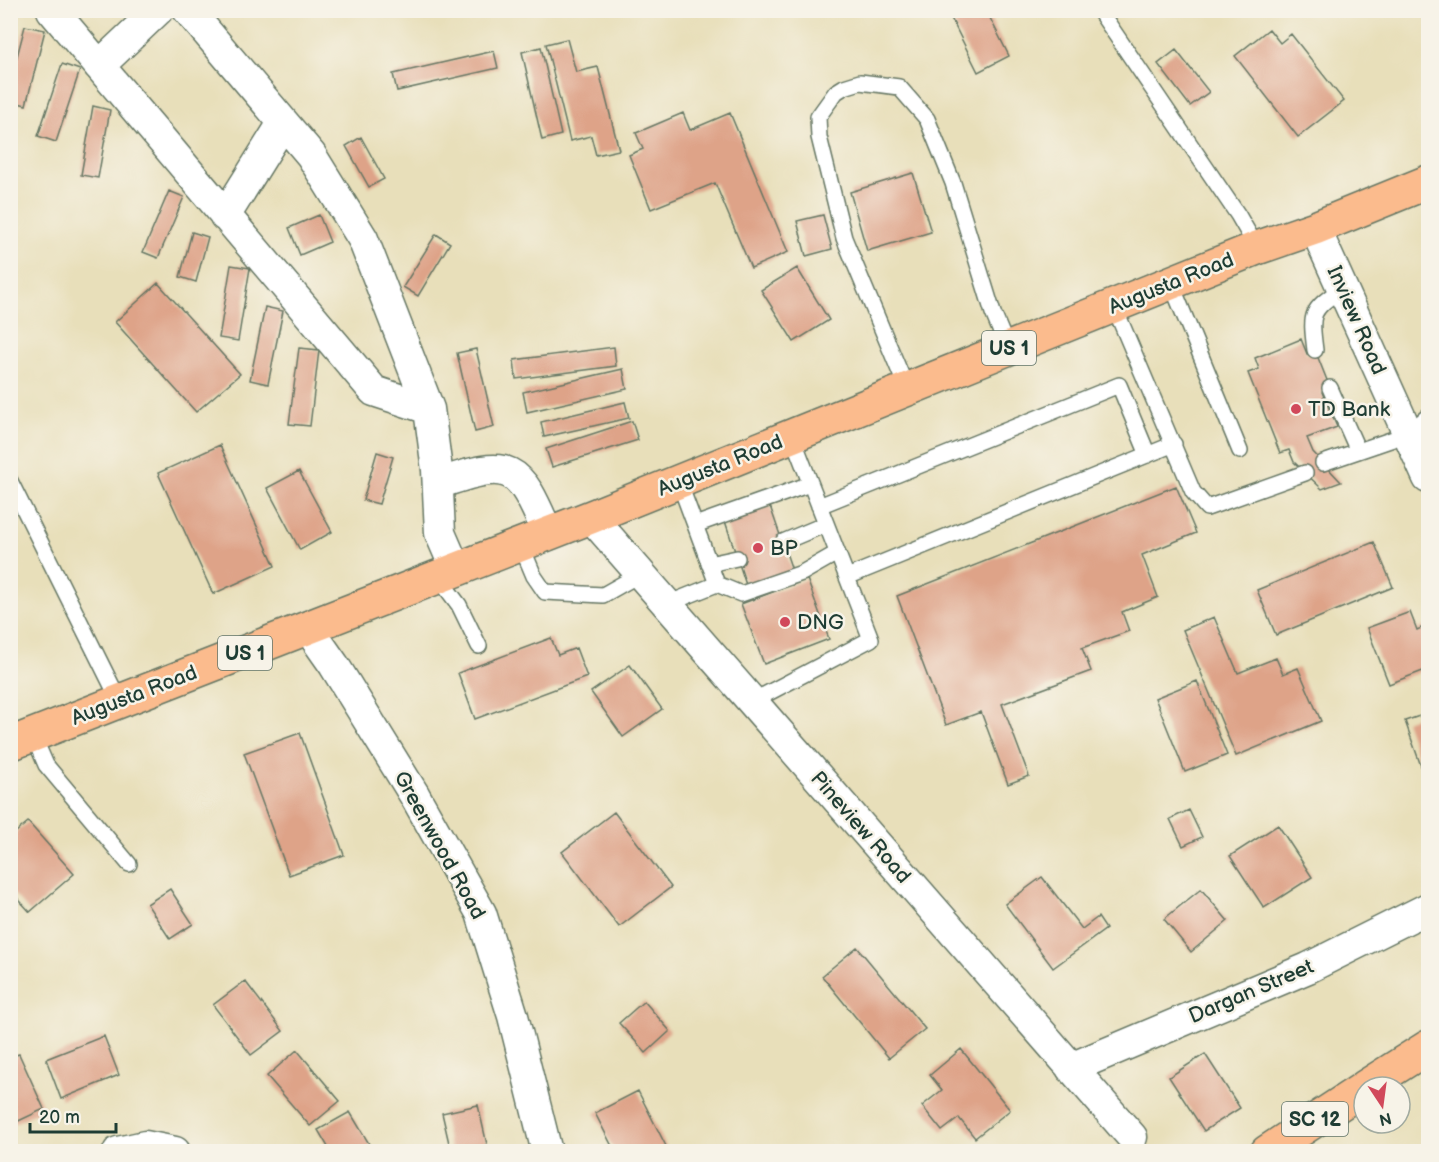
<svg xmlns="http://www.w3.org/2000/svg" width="1439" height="1162" viewBox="0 0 1439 1162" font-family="'Balsamiq Sans',sans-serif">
<rect width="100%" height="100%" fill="#f7f3e8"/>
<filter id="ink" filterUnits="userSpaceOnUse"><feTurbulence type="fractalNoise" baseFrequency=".0167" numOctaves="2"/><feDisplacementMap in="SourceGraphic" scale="12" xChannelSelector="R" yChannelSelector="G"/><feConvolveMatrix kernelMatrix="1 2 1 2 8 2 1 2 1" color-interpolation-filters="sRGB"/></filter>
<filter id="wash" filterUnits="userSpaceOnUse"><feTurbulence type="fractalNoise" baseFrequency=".008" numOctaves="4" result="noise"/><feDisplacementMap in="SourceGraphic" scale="24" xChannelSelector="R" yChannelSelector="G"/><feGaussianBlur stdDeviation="1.35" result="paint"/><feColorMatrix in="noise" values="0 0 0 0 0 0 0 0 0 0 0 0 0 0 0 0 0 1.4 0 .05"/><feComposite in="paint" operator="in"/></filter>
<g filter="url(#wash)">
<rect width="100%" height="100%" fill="#e8dfba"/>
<g id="blocks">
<path fill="#dea388" d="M 947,10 L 986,10 L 1009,56 L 978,72 Z
M 25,26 L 45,30 L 26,105 L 10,101 L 10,83 Z
M 1269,29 L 1280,43 L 1291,34 L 1344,101 L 1298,137 L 1235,56 Z
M 567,39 L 576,72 L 598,67 L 619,150 L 596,155 L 591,136 L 570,141 L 546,44 Z
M 541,47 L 561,135 L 542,140 L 522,52 Z
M 1176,50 L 1209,92 L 1190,106 L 1158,64 Z
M 494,51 L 498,68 L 397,91 L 393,74 Z
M 62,64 L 80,70 L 56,142 L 38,136 Z
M 93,106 L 110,110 L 98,178 L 81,175 Z
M 683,113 L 690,130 L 730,113 L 788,252 L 751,268 L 715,183 L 651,209 L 629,155 L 643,149 L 636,133 Z
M 361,137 L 384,179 L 369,187 L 346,146 Z
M 913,173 L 931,232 L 867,251 L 850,192 Z
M 169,191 L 184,197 L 158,258 L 143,252 Z
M 319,215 L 330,242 L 300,255 L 289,228 Z
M 823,215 L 832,249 L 806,256 L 797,221 Z
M 192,232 L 208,237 L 196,282 L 180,277 Z
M 436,234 L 450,243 L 418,296 L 403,287 Z
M 231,265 L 250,268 L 238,341 L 219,338 Z
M 797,268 L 829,320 L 794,342 L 761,290 Z
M 158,283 L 240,374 L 196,412 L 115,322 Z
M 265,307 L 283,311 L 268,384 L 250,380 Z
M 1301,339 L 1307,354 L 1315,350 L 1330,388 L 1322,392 L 1337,427 L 1307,438 L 1313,452 L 1341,482 L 1322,489 L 1294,462 L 1289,450 L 1280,453 L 1248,373 L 1259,369 L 1255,358 Z
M 614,347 L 616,366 L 516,379 L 514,360 Z
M 299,348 L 319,350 L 310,426 L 289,424 Z
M 476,349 L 494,427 L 475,432 L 457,353 Z
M 623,369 L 627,389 L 527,412 L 523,392 Z
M 625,402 L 629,418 L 544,437 L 541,422 Z
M 632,421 L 638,440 L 552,467 L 546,449 Z
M 220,445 L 275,566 L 213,594 L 158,473 Z
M 377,452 L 393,457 L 379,504 L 363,500 Z
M 299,471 L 332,532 L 300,550 L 267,488 Z
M 1176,486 L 1196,533 L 1142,555 L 1158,597 L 1122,612 L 1129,631 L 1082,648 L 1091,671 L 1002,704 L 1029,776 L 1008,784 L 981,712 L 946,725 L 897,596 Z
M 770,506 L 793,573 L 747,588 L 725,521 Z
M 1374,542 L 1393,587 L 1276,635 L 1257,590 Z
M 807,579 L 829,639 L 764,664 L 741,604 Z
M 1410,612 L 1417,630 L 1428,625 L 1428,669 L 1389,684 L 1367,628 Z
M 1214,617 L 1238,673 L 1276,658 L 1283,674 L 1298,668 L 1321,721 L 1236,756 L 1183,630 Z
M 551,638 L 558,655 L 576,648 L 587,677 L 475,719 L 458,673 Z
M 630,665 L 662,709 L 623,737 L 591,692 Z
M 1197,681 L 1227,755 L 1185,772 L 1155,698 Z
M 1428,713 L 1428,763 L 1421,766 L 1405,721 Z
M 300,733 L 344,855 L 289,875 L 244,753 Z
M 1189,810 L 1202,837 L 1183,846 L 1170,819 Z
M 614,812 L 671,887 L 619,927 L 562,852 Z
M 28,822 L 74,874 L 30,912 L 10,890 L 10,837 Z
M 1278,825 L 1312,877 L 1264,908 L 1230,856 Z
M 1042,877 L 1082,929 L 1098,917 L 1106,929 L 1053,968 L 1005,904 Z
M 170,889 L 193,924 L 170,939 L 147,904 Z
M 1201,889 L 1228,921 L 1191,952 L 1164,919 Z
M 857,947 L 925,1029 L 889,1058 L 822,976 Z
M 245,981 L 283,1031 L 251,1055 L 213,1005 Z
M 644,1001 L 670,1031 L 646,1053 L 619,1023 Z
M 104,1036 L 119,1075 L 61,1099 L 46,1059 Z
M 961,1049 L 1010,1110 L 975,1138 L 959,1118 L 942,1131 L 922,1106 L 942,1090 L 930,1075 Z
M 297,1050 L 340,1101 L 310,1126 L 267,1076 Z
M 19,1054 L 44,1109 L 10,1125 L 10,1057 Z
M 1205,1054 L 1240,1108 L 1204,1131 L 1169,1077 Z
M 638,1091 L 669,1152 L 615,1152 L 595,1113 Z
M 478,1105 L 488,1149 L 451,1152 L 442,1113 Z
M 350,1112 L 374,1152 L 331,1152 L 318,1130 Z"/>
</g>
</g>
<g filter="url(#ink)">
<use href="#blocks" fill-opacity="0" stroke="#657663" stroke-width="1.5"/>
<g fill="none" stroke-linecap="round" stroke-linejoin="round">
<defs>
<path id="service" d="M 1099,10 L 1238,215 L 1257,248
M 1171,283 L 1240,451
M 1114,306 L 1193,492 L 1207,508 L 1305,473
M 1315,350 C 1310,311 1311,311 1342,288
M 1330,388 L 1358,451
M 907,389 L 844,238 L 819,137 L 818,117 L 836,92 L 844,87 L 860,82 L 899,87 L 927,119 L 953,183 L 993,313 L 1008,349
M 1323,463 L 1408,434 L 1428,416
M 10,481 L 119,700
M 679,482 L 717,584 L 741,594 L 802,573 L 837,553
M 819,506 L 1119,385 L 1148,455
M 695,525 L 810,484
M 783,542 L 826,524
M 521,545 L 534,576 L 545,592 L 603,595 L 640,574
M 709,564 L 737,558
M 438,577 L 459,605 L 479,646
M 847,577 L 1174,444
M 667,604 L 717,584
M 751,702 L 871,639 L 792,436
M 33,735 L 46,765 L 129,864"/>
<path id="minor" d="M 52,10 L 374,391 L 429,409
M 188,10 L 311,155 L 363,239 L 429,409 L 437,470 L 440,533 L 456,570
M 99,66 L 158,10
M 225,216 L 283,123
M 1315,228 L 1428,478
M 438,484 C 512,458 518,464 548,534
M 591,517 L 1132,1137
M 308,628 L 334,665 L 415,796 L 481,913 L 513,1016 L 547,1152
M 1071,1068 L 1308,968 L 1428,908
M 118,1152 L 145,1146 L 175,1152"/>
<path id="primary" d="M 10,744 L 591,517 L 1257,248 L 1315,228 L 1428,182"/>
<path id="trunk" d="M 1365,1087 L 1428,1047
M 1267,1152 L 1364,1088"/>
</defs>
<use href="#service" stroke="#657663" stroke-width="18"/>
<use href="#minor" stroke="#657663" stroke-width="33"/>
<use href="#primary" stroke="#657663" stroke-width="36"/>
<use href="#trunk" stroke="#657663" stroke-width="36"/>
<use href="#service" stroke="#fff" stroke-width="15"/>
<use href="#minor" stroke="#fff" stroke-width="30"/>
<use href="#primary" stroke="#fbbb8d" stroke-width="33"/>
<use href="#trunk" stroke="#fbbb8d" stroke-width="33"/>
</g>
</g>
<g fill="#d1495b" stroke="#f7f3e8" stroke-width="2">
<circle cx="1296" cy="409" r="6"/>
<circle cx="758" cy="548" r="6"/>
<circle cx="785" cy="622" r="6"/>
</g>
<g text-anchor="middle" stroke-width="5" stroke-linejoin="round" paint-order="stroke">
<g fill="#f7f3e8" stroke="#60746a" stroke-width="1.5">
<rect x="982" y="331" width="54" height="34" rx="4.5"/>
<rect x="218" y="636" width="54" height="34" rx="4.5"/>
<rect x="1282" y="1102" width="66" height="34" rx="4.5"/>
</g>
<g font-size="20" font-weight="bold" fill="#1f3d34">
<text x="1009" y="355">US 1</text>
<text x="245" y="660">US 1</text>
<text x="1315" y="1126">SC 12</text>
</g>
<g font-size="21" fill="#1f3d34" stroke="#f7f3e8">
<text transform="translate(1171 283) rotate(-22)" y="7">Augusta Road</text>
<text transform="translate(1357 320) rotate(66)" y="7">Inview Road</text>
<text transform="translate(720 465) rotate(-22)" y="7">Augusta Road</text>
<text transform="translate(134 695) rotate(-21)" y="7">Augusta Road</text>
<text transform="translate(861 827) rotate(49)" y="7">Pineview Road</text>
<text transform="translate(440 845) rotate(61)" y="7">Greenwood Road</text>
<text transform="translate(1251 991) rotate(-23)" y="7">Dargan Street</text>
</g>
<g font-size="21" fill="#1f3d34" stroke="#f7f3e8" text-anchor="start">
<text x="1308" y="416">TD Bank</text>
<text x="770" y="555">BP</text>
<text x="797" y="629">DNG</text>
</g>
</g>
<rect width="1439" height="1162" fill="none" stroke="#f7f3e8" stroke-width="36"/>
<g transform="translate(1382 1105) rotate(167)"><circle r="28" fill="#f7f3e8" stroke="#a1aaa0" stroke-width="1.5"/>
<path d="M0-4.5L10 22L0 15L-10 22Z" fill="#d1495b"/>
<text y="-9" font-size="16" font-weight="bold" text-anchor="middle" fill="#1f3d34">N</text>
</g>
<path d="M30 1123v9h86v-9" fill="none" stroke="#1f3d34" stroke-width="3"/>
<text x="39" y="1123" font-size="18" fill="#1f3d34" stroke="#f7f3e8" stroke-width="4.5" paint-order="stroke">20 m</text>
</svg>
